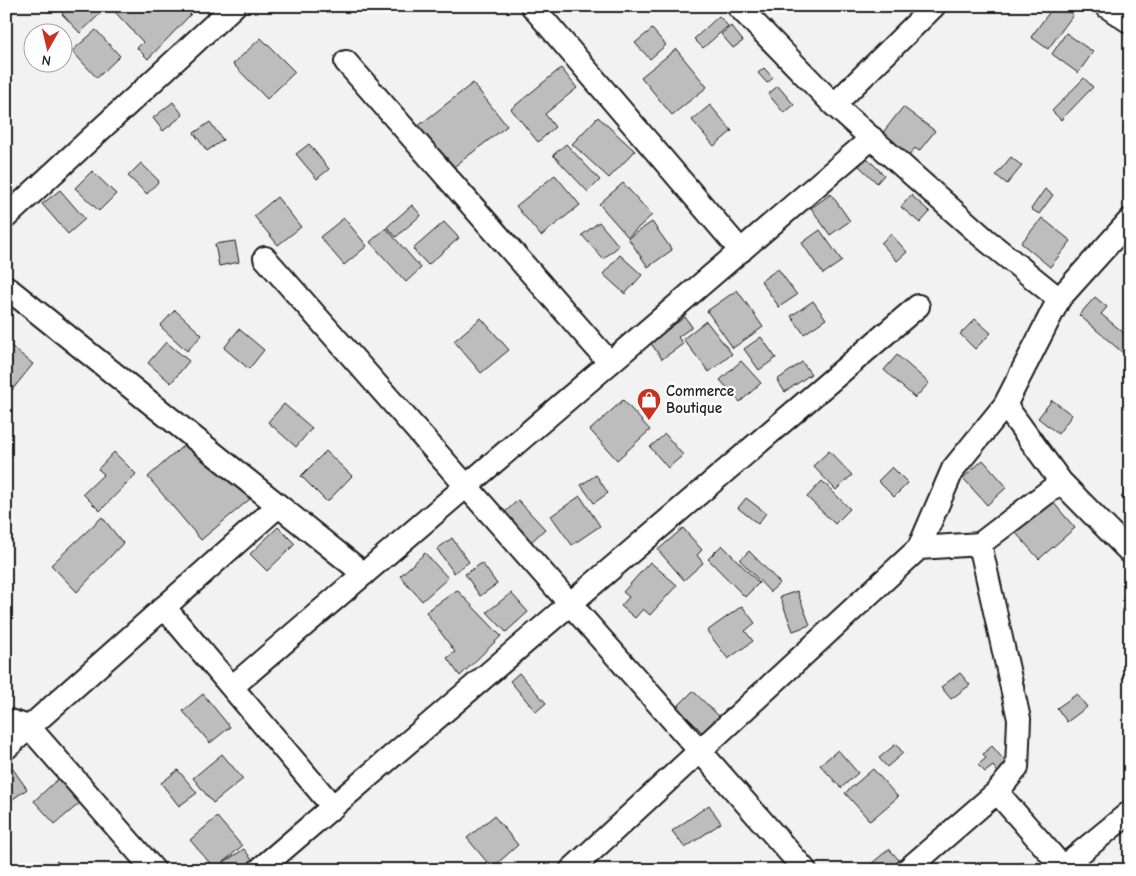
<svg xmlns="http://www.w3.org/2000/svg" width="1136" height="876" viewBox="0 0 1136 876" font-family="'Comic Neue',sans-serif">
<rect width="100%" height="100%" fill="#f2f2f2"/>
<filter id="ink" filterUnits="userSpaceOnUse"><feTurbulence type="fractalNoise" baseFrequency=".02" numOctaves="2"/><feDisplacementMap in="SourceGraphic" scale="10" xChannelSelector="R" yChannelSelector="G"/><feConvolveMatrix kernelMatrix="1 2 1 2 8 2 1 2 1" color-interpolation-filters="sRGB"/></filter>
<g filter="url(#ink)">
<path fill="#bdbdbd" stroke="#1c1c1c" d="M 70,6 L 101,6 L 104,10 L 80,33 L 62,14 Z
M 121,6 L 183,6 L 191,14 L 148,59 L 137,48 L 143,42 L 115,12 Z
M 1054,6 L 1062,6 L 1073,15 L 1048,49 L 1031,37 Z
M 719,16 L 728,26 L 703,48 L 694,39 Z
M 731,26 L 743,41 L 733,48 L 721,34 Z
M 652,29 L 666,45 L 650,59 L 635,43 Z
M 96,30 L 120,56 L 97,78 L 72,51 Z
M 1066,33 L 1093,52 L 1078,73 L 1052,54 Z
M 261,38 L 295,72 L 267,99 L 233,64 Z
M 676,49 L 707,87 L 672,115 L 641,77 Z
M 561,68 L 577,88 L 545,114 L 555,127 L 538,142 L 511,109 Z
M 764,68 L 773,78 L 767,83 L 758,73 Z
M 1084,78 L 1093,87 L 1061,120 L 1052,111 Z
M 473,83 L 507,126 L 451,169 L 417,127 Z
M 778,86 L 794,105 L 784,113 L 768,94 Z
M 173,102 L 183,115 L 163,131 L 153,118 Z
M 710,105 L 732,131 L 714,146 L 692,120 Z
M 903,107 L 935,131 L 919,151 L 915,148 L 909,156 L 881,135 Z
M 598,117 L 635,151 L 609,178 L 572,144 Z
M 210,122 L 223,140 L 207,151 L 194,133 Z
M 309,144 L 329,169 L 317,179 L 296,154 Z
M 566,144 L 600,180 L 588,192 L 553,155 Z
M 1011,157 L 1022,166 L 1007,184 L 996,175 Z
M 867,158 L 884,175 L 877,183 L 859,166 Z
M 141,163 L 159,181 L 147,194 L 128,176 Z
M 92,171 L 116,194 L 99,211 L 75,188 Z
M 555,175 L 580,205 L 541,236 L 516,206 Z
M 623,183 L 652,215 L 628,237 L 599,204 Z
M 1045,189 L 1053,195 L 1039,214 L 1031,209 Z
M 60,190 L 85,219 L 68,234 L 42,204 Z
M 831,194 L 850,221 L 830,235 L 811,208 Z
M 911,195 L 930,212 L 920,223 L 901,207 Z
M 277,197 L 301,227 L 278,245 L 254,216 Z
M 412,205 L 421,215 L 396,237 L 387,227 Z
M 344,218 L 367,246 L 344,265 L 320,237 Z
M 1042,218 L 1071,241 L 1050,267 L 1021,243 Z
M 444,222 L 459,238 L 428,265 L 413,249 Z
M 599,222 L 619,246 L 603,259 L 582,235 Z
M 652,222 L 672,250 L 648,267 L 628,238 Z
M 386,228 L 421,268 L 406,282 L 370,242 Z
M 820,230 L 842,261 L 823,274 L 802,243 Z
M 891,234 L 907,252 L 897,261 L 881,243 Z
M 235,241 L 239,262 L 219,266 L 215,244 Z
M 620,255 L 642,275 L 625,294 L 603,274 Z
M 778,269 L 797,295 L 779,307 L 761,281 Z
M 737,290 L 763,327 L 733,348 L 707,311 Z
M 1095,297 L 1107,307 L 1101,314 L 1130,338 L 1130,345 L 1123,353 L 1079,315 Z
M 813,301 L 826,319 L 804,334 L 791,316 Z
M 175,310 L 202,335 L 187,351 L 160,326 Z
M 685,317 L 692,327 L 678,337 L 683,344 L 662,359 L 650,342 Z
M 481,318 L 509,350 L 481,373 L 454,341 Z
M 975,319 L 991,333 L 975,349 L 960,334 Z
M 706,321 L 732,354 L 709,372 L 683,339 Z
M 239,329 L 264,350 L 249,369 L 224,348 Z
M 761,337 L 776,358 L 759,370 L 744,349 Z
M 6,342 L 33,364 L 12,390 L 6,386 Z
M 166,342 L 189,361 L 171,383 L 148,363 Z
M 897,355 L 929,383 L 915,398 L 884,370 Z
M 741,361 L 761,383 L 740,402 L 720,380 Z
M 802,362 L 811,374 L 785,392 L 777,380 Z
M 623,400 L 650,430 L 617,460 L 590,430 Z
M 1052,400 L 1072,415 L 1058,434 L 1038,418 Z
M 284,404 L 312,428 L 296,447 L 268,422 Z
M 665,434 L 683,455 L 668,468 L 650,447 Z
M 186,443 L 250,499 L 201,540 L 148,477 Z
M 326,451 L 352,476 L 327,502 L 301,476 Z
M 829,451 L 852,475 L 836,490 L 813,466 Z
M 114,452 L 136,474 L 100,511 L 83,494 L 104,474 L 98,469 Z
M 983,460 L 1007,487 L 987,505 L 963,478 Z
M 892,467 L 908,483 L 894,497 L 878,481 Z
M 596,475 L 608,493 L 594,503 L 581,485 Z
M 822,481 L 850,509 L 835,524 L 807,497 Z
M 1130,488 L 1130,506 L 1121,497 Z
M 580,496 L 600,526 L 572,545 L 551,516 Z
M 746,498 L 766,513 L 758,524 L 738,508 Z
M 518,500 L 545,529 L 531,542 L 504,513 Z
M 1052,501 L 1075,528 L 1039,559 L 1015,532 Z
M 102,517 L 123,543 L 77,592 L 51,565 Z
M 278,527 L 295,544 L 267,571 L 250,554 Z
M 683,528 L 702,550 L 697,555 L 703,563 L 684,580 L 658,550 Z
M 452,538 L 469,562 L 454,573 L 437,549 Z
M 722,545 L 759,583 L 745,597 L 708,559 Z
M 749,551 L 780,583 L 770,592 L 740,560 Z
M 425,553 L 448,578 L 422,601 L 400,576 Z
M 650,562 L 677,585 L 650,615 L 643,609 L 635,618 L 621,606 L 629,597 L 623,592 Z
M 482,563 L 497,584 L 480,596 L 465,574 Z
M 457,590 L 501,636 L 460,676 L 447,658 L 455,652 L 426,612 Z
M 797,591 L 810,625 L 793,631 L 780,597 Z
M 511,593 L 528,612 L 506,632 L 487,612 Z
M 742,606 L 755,623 L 745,631 L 753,641 L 728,659 L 707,631 Z
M 519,673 L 546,703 L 536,712 L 510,681 Z
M 960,673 L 970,685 L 951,699 L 941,687 Z
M 693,691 L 721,718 L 704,734 L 677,707 Z
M 203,694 L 230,727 L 210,743 L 183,711 Z
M 1077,694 L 1087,707 L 1067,722 L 1057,708 Z
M 896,744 L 903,753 L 887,767 L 879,758 Z
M 992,746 L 1009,766 L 999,774 L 993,766 L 985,772 L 978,765 L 986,758 L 983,754 Z
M 838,750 L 858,773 L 841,788 L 820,765 Z
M 222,754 L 243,779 L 213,803 L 193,778 Z
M 10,765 L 27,789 L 6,804 L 6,767 Z
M 873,769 L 898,797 L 870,821 L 845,793 Z
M 178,770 L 197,793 L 179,806 L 161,783 Z
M 58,779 L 80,803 L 55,824 L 34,801 Z
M 709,805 L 721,823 L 685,848 L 672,831 Z
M 494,816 L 518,845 L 492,868 L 467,838 Z
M 217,817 L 242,846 L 215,869 L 190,840 Z
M 6,843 L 13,851 L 6,857 Z
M 244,849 L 255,864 L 247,870 L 230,870 L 224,862 Z
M 889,849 L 900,861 L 890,870 L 876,870 L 871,864 Z
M 57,861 L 65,870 L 47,870 Z
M 1023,862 L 1030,870 L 1014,870 Z"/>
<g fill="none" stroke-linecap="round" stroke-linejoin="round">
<defs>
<path id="street" d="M 532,6 L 741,251
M 738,6 L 834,105 L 985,239 L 1059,299
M 1106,6 L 1130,22
M 346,62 L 610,363
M 834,105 L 934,6
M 6,217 L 234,6
M 265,258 L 805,870
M 6,287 L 364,574
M 1005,405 L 1061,482 L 1130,552
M 919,548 L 980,544 L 1061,482
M 164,607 L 333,807
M 232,687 L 872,138
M 6,720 L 29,727 L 154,870
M 6,748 L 278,506
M 997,792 L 1065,870
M 1063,867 L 1130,812
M 259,870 L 918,306
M 571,870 L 919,548 L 953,469 L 1005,405 L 1059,299 L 1130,220
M 907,870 L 997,792 L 1017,768 L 1019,719 L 980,544"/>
</defs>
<use href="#street" stroke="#1c1c1c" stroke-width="26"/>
<use href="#street" stroke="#fff" stroke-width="22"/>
</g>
</g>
<defs>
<symbol id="shop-pin" viewBox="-11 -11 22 30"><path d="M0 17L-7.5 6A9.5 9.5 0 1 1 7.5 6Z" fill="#c8321e" stroke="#fff"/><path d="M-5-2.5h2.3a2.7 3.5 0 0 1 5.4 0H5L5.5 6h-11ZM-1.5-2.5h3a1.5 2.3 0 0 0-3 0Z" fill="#fff"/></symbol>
</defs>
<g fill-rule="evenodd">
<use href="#shop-pin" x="635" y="386" width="28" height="38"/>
</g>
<g text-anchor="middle" stroke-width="4.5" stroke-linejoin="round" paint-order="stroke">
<g font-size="15" font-weight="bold" fill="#1c1c1c" stroke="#fff" text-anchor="start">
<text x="666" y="396">Commerce<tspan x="666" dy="17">Boutique</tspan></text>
</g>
</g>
<rect width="1136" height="876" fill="none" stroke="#fff" stroke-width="25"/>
<rect x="12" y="12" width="1111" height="851" fill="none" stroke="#1c1c1c" stroke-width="2" filter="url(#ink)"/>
<g transform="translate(48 48) rotate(188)"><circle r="24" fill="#ffffff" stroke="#a4a4a4"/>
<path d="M0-4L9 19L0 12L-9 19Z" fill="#c8321e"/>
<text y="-8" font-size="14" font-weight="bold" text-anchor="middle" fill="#1c1c1c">N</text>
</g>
</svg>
